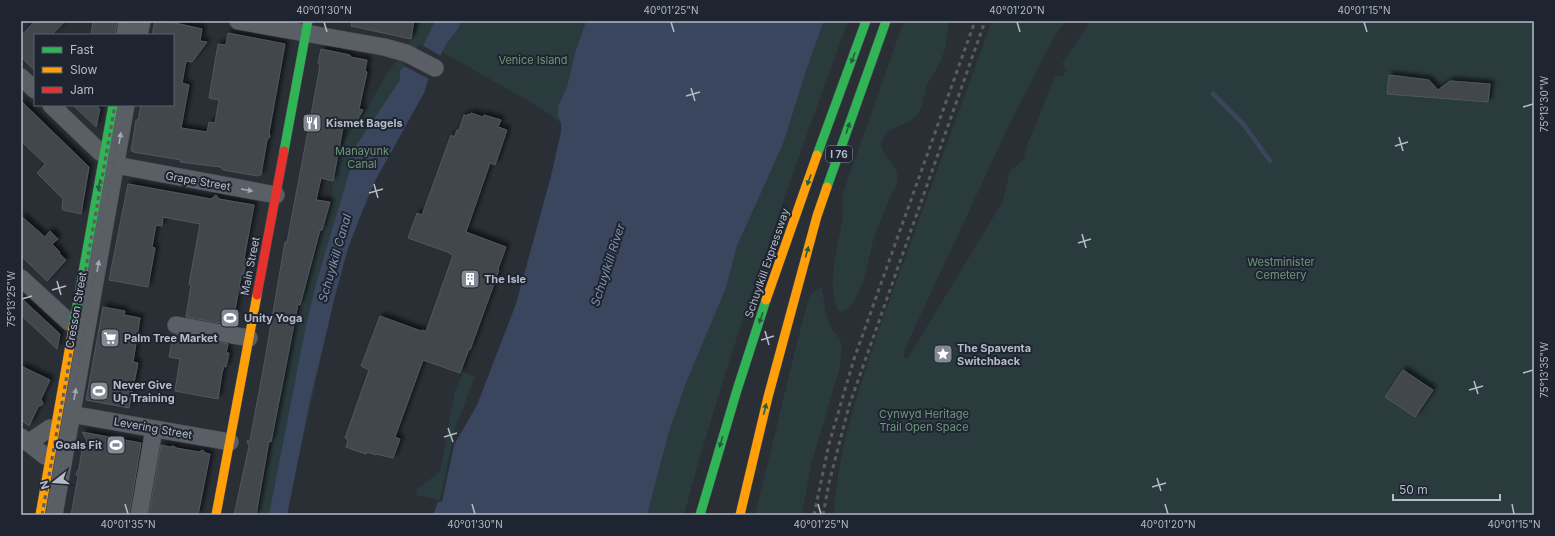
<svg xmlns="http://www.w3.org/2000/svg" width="1555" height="536" viewBox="0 0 1555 536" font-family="Inter,sans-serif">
<defs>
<filter id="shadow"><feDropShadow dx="3.5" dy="-3.5" stdDeviation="2" flood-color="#0009"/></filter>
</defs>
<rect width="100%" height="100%" fill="#2a2f36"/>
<path fill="#2a3b3e" d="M 421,21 L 586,21 L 575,53 L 567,87 L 558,106 L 558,116 L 561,123 L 541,108 L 442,52 L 428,80 L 424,93 C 402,131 379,169 362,210 C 344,255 333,302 323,350 C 310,405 298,460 287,515 L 257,515 L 290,349 L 304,288 L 330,202 L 340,147 L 370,104 L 386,75 L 412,40 Z
M 824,21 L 848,21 C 789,184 729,347 684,515 L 647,515 L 669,432 L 686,383 L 726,288 L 737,246 L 783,144 L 807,68 Z
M 904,21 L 950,21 L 948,25 C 948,35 946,46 943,55 C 939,66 932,75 927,85 C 923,95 924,108 916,116 C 906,126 886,127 882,140 C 876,159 912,166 891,195 C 885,209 879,223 874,238 C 867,259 864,302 842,312 L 837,309 C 827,280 838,250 842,221 C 844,212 843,202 843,193 Z
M 992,21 L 1066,21 L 1054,37 L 1010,123 L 914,329 L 903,353 L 905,358 L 908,358 L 1003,201 L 1010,171 L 1023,160 L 1028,142 L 1034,130 L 1051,85 L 1056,76 L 1063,76 L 1066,69 L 1062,64 L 1091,21 L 1534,21 L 1534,515 L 834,515 C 837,451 859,389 879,329 Z
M 820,288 L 822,288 L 826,315 L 832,329 L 840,339 L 842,350 L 839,370 L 811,465 L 802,515 L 755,515 L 796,347 L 809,297 L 812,293 Z
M 463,372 L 475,377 L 455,428 L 440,500 L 416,495 L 417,489 L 440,472 L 455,391 Z"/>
<path fill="#39465e" d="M 435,21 L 461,21 L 458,29 L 447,43 L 442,52 L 428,80 L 424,93 L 375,181 L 362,212 L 348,248 L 335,296 L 310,400 L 287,515 L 269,515 L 306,325 L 318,277 L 353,160 L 348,158 L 400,80 L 400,71 L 424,44 Z
M 586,21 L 824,21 L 807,68 L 783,144 L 737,246 L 726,288 L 686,383 L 669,432 L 647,515 L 433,515 L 438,502 L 442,502 L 454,445 L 477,405 L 516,304 L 551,176 L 561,132 L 561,123 L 558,116 L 558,106 L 567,87 L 575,53 Z"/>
<path fill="#2a2f36" d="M 420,44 L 441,56 L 429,79 L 404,66 L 407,59 Z"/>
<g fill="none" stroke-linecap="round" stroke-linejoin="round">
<path stroke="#39465e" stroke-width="4.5" d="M 1213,94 L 1244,125 L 1270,161"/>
</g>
<path fill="#42464c" stroke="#52575e" filter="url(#shadow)" d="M 35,21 L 65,21 L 52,35 L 35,35 L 35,71 L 21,57 L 21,36 Z
M 93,21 L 117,21 L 115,35 L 91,35 Z
M 155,21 L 166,21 L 202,29 L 200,41 L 207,42 L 192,62 L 186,61 L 182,83 L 189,85 L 181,128 L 207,132 L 209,122 L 215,123 L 219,100 L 209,98 L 218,44 L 226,45 L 228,33 L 285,44 L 269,133 L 270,137 L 267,140 L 261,175 L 258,175 L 258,176 L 223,170 L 220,167 L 180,162 L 181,160 L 133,152 L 134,151 L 131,151 L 136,120 L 138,120 L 141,105 L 173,105 L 173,35 L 152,35 Z
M 352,21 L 414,21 L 411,39 L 351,26 Z
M 321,49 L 350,55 L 350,57 L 367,60 L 365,71 L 367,72 L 359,109 L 363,110 L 355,124 L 344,122 L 333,181 L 321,178 L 316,200 L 330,202 L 322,230 L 320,230 L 300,305 L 298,304 L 271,442 L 269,441 L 256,515 L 234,515 L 249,446 L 247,441 L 250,440 L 264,365 L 285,242 L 287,242 L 311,115 L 319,71 L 320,63 L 318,63 Z
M 1389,75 L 1429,80 L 1438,90 L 1450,81 L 1490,84 L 1488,102 L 1387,94 Z
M 21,101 L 89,167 L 81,214 L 63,210 L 62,209 L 63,199 L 37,173 L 45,164 L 21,141 Z
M 73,105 L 96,105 L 100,109 L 96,127 Z
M 471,113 L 483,117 L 484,115 L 501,120 L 498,127 L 507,130 L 495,165 L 490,163 L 466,232 L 506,247 L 498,269 L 499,270 L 470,350 L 469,349 L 460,373 L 423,360 L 395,437 L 400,439 L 393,458 L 376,454 L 376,455 L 367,452 L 366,454 L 357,451 L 346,447 L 348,440 L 345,438 L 369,370 L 361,366 L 380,316 L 421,331 L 422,330 L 426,331 L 453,255 L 450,254 L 450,253 L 408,238 L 417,213 L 422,215 L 451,135 L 454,137 L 457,130 L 459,130 L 464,115 L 467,116 L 468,114 L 470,115 Z
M 128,184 L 211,199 L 216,195 L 219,199 L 254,205 L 244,259 L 246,259 L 244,274 L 242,274 L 239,286 L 242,291 L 238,294 L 232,325 L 186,317 L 191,285 L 189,284 L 200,224 L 163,217 L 162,226 L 156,225 L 152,247 L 155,248 L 148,287 L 109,280 Z
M 21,216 L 45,237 L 50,231 L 58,239 L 52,244 L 60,252 L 59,253 L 66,260 L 47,281 L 21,256 Z
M 21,298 L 60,334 L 57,349 L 21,315 Z
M 103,307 L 125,311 L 124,315 L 140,318 L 133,362 L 138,363 L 129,408 L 86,400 Z
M 173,334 L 228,344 L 226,353 L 229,353 L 226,367 L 224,366 L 222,373 L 218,399 L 175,391 L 180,359 L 169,357 Z
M 21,366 L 50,380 L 41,399 L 43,404 L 38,407 L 29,426 L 21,420 Z
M 1403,370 L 1433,390 L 1415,417 L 1385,397 Z
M 82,432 L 141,443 L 129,515 L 71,515 L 78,477 L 76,474 L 79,468 L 83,444 L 87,441 Z
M 161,445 L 170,447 L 174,446 L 176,448 L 199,452 L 203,450 L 205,453 L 210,454 L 198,515 L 149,515 Z"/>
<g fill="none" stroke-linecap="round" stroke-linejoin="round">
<defs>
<path id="street" d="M 238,21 L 384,47 L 406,53 L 435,68
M 125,35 L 127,21
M 139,35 L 142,21
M 21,77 L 35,90
M 51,105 L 100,152
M 121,166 L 276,195
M 21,278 L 69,322
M 176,325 L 249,338
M 76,415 L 230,442
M 21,437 L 45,456
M 28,443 L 50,428
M 54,515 L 126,105
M 139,515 L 154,429"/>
<path id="fast" d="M 284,151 L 308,21
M 817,155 L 866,21
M 827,187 L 886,21
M 73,328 L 113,105
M 700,515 L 737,390 L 766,300"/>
<path id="slow" d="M 766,300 L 817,155
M 40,515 L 73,328
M 216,515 L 257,295
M 740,515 L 768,397 L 817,216 L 827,187"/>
<path id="jam" d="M 257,295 L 284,151"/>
</defs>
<use href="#street" stroke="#464a4f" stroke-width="18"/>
<use href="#fast" stroke="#464a4f" stroke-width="10"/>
<use href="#slow" stroke="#464a4f" stroke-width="10"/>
<use href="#jam" stroke="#464a4f" stroke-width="10"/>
<use href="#street" stroke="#5a5e65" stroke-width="17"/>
<use href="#fast" stroke="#30b455" stroke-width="9"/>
<use href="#slow" stroke="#ff9f0a" stroke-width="9"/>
<use href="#jam" stroke="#e5322d" stroke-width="9"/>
<path stroke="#595d62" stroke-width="3" stroke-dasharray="4 4" stroke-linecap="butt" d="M 128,35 L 131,21
M 138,35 L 141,21
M 42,515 L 115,105
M 52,515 L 124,105
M 814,515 L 829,444 L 854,359 L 975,21
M 823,515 L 829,483 L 849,406 L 985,21"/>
</g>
<defs><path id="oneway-solid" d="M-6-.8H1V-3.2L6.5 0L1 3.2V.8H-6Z"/></defs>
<g fill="#255e3f">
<use href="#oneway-solid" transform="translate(853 58) rotate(110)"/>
<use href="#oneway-solid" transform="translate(848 128) rotate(-71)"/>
<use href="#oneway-solid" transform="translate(809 180) rotate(110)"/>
<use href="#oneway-solid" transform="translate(99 185) rotate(100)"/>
<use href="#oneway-solid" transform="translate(807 252) rotate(-74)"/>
<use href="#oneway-solid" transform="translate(761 318) rotate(109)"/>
<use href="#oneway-solid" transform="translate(765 409) rotate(-76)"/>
<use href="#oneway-solid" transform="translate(721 442) rotate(106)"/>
</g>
<g fill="#a3a8b3">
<use href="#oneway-solid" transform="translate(120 138) rotate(-80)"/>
<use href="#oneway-solid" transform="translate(247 190) rotate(10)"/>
<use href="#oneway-solid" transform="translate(98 266) rotate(-80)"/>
<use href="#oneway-solid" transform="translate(75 394) rotate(-80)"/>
</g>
<path fill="none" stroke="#b5bbc7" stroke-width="1.5" d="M 324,22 L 327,32M 671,22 L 674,32M 1017,22 L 1020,32M 1364,22 L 1367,32M 691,88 L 695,101M 686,96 L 700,92M 1523,107 L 1533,104M 1399,137 L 1403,151M 1395,146 L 1408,142M 374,184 L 378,198M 369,193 L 383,189M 1082,234 L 1086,248M 1078,243 L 1091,239M 57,281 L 61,295M 52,290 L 66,286M 22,299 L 32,296M 765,331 L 769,345M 761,340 L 774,336M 1523,373 L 1533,370M 1474,381 L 1478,394M 1469,390 L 1483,386M 448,428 L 453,442M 444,437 L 457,433M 1157,478 L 1161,491M 1152,487 L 1166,483M 125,504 L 128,514M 472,504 L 475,514M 818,504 L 821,514M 1165,504 L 1168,514M 1512,504 L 1514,514"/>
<defs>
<symbol id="restaurant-square" viewBox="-11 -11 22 22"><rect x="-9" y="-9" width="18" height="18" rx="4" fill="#848a94" stroke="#1e2531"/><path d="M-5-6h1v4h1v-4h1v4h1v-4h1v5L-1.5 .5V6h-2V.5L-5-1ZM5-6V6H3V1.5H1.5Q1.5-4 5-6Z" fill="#fff"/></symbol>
<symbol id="building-square" viewBox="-11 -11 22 22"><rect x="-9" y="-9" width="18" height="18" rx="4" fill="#848a94" stroke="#1e2531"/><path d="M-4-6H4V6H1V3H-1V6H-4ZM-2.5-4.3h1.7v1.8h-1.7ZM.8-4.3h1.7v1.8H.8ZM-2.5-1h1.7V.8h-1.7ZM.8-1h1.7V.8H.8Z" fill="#fff"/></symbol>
<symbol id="stadium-square" viewBox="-11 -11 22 22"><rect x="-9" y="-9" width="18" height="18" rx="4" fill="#848a94" stroke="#1e2531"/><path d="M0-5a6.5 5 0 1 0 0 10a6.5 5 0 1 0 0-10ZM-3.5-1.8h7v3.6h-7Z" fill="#fff"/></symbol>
<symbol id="supermarket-square" viewBox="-11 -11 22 22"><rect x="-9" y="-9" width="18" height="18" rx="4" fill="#848a94" stroke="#1e2531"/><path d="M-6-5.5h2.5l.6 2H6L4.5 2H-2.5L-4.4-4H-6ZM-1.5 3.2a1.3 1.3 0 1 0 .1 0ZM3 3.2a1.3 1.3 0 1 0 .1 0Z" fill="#fff"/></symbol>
<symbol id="sight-square" viewBox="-11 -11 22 22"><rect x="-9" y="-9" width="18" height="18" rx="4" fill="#848a94" stroke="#1e2531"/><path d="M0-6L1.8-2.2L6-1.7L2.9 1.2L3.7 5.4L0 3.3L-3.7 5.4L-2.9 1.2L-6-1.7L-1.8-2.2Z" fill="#fff"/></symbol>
</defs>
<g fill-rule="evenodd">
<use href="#restaurant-square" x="301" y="112" width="22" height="22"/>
<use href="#building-square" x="459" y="268" width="22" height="22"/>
<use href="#stadium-square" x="219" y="307" width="22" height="22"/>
<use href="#supermarket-square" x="99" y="327" width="22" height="22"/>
<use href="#sight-square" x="932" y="343" width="22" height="22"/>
<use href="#stadium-square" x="88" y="380" width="22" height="22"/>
<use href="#stadium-square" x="105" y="434" width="22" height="22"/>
</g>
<g text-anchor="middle" stroke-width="4" stroke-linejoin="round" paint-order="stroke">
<rect fill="#1e2531" stroke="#888e9a" stroke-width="1" x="826" y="146" width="26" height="16" rx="3"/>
<g font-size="10" font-weight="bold" fill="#b5bbc7">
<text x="839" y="158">I 76</text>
</g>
<g font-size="11" fill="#6d9679" stroke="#1e2531">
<text x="533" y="64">Venice Island</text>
<text x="362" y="155">Manayunk<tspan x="362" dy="13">Canal</tspan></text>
<text x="1281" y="266">Westminister<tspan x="1281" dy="13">Cemetery</tspan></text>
<text x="924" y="418">Cynwyd Heritage<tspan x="924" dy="13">Trail Open Space</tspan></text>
</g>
<g font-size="11" font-weight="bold" fill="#b5bbc7" stroke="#1e2531" text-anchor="start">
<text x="326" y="127">Kismet Bagels</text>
<text x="484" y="283">The Isle</text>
<text x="244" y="322">Unity Yoga</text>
<text x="124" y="342">Palm Tree Market</text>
<text x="957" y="352">The Spaventa<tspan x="957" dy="13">Switchback</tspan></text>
<text x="113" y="389">Never Give<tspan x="113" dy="13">Up Training</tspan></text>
<text x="102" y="449" text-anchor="end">Goals Fit</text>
</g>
<g font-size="11" fill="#b5bbc7" stroke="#1e2531">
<text transform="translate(198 181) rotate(10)" y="4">Grape Street</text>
<text transform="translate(767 263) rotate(-71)" y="4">Schuylkill Expressway</text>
<text transform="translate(250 266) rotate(-79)" y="4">Main Street</text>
<text transform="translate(76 310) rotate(-80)" y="4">Cresson Street</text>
<text transform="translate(153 428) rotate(10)" y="4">Levering Street</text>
</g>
<g font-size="12" font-style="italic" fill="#7e90ad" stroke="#1e2531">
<text transform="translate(335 258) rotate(-74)" y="4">Schuylkill Canal</text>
<text transform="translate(608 265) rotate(-72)" y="4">Schuylkill River</text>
</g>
</g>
<rect width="1555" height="536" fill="none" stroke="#1e2531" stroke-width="44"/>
<rect x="34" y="34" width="140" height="72" fill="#1e2531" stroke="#5a616d"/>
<rect x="42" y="47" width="20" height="6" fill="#30b455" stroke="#5a616d"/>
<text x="70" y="54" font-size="12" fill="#b5bbc7">Fast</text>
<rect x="42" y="67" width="20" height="6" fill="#ff9f0a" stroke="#5a616d"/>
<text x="70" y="74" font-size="12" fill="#b5bbc7">Slow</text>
<rect x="42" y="87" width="20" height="6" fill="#e5322d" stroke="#5a616d"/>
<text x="70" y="94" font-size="12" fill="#b5bbc7">Jam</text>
<g transform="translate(54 482) rotate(253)" stroke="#1e2531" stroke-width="3" paint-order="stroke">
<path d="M0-3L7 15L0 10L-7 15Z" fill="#b5bbc7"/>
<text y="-6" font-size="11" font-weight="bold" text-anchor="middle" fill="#b5bbc7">N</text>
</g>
<path d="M1393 494v6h107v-6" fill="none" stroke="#b5bbc7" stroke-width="2"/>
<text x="1399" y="494" font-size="12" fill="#b5bbc7" stroke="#1e2531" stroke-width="3" paint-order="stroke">50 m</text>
<rect x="22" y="22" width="1511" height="492" fill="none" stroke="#b5bbc7" stroke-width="1.5"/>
<g font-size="10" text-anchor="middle" fill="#b5bbc7">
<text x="324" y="14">40°01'30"N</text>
<text x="671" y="14">40°01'25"N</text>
<text x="1017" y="14">40°01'20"N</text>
<text x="1364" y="14">40°01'15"N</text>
<text transform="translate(1544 104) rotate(-90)" y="4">75°13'30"W</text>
<text transform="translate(11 299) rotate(-90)" y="4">75°13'25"W</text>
<text transform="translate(1544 370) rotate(-90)" y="4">75°13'35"W</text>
<text x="128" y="528">40°01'35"N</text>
<text x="475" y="528">40°01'30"N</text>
<text x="821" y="528">40°01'25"N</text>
<text x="1168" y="528">40°01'20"N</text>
<text x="1514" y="528">40°01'15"N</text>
</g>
</svg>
